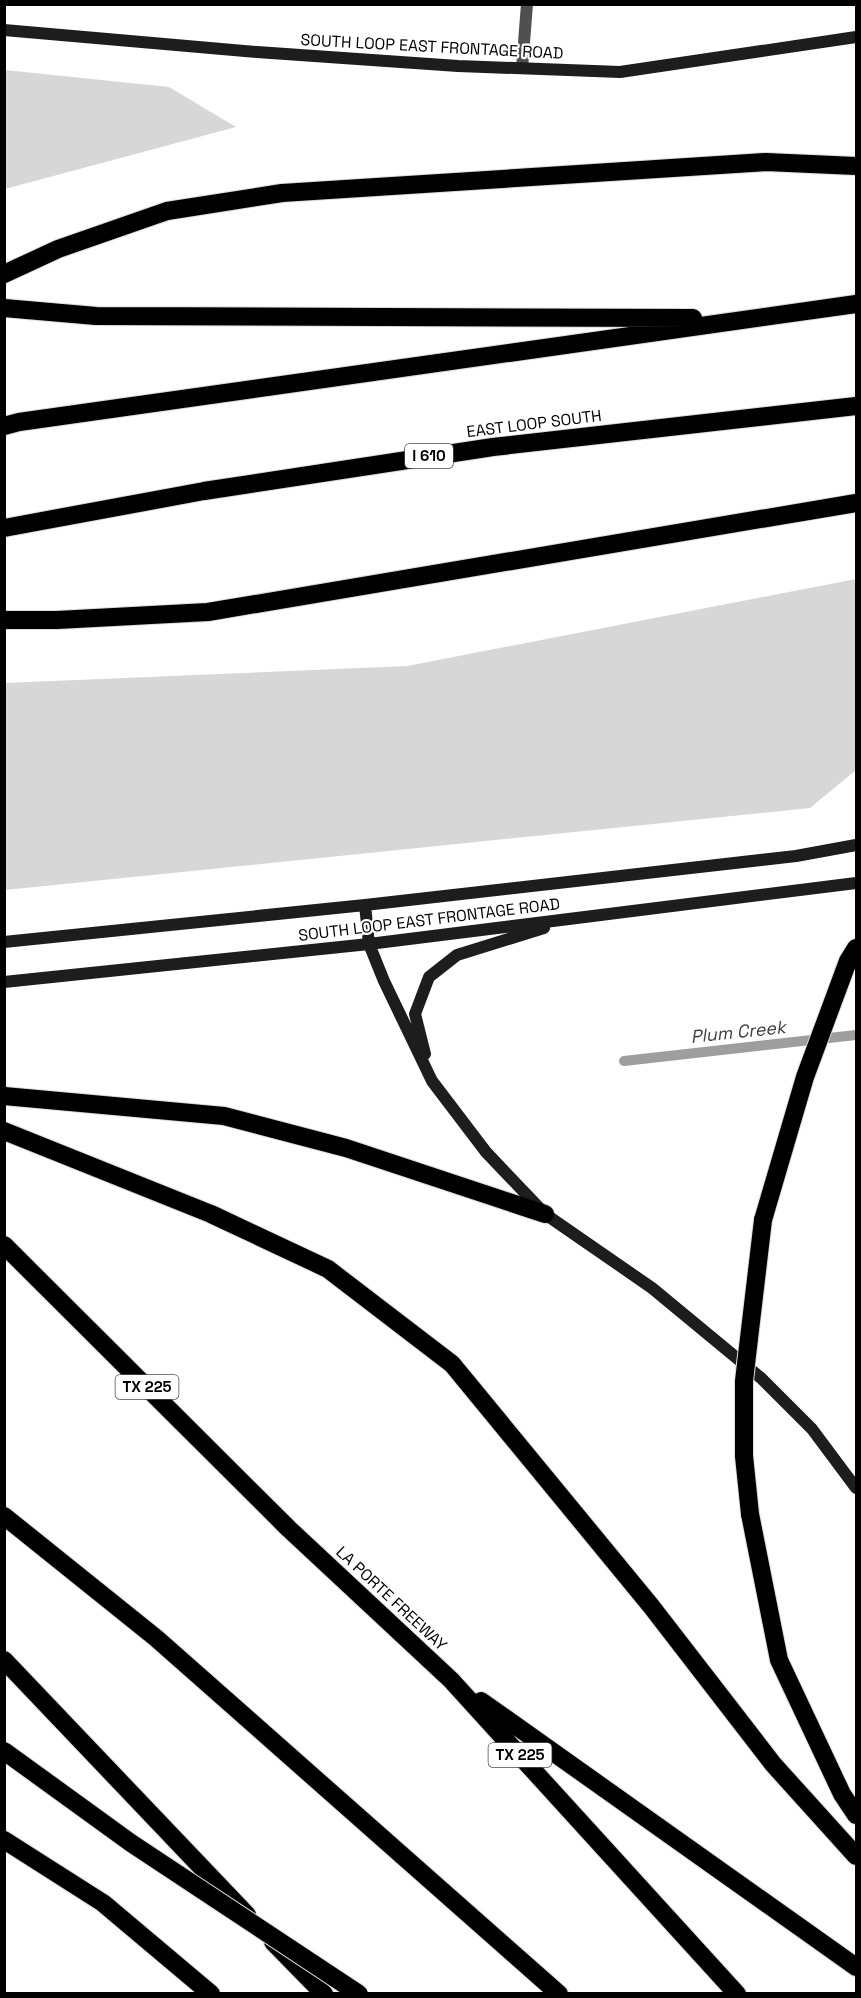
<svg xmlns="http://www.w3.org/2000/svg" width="861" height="1998" viewBox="0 0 861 1998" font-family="'Space Grotesk',sans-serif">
<rect width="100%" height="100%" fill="#fff"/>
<path fill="#d7d7d7" d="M 5,70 L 169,87 L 236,127 L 5,189 Z
M 856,579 L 856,770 L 810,808 L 5,890 L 5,683 L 407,666 Z"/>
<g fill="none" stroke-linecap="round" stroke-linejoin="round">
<path stroke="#9e9e9e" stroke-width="10" d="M 624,1061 L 856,1035"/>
<defs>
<path id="motorway" d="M 4,274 L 58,249 L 167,211 L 282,193 L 766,162 L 856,166
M 4,308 L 96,316 L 693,318
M 4,426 L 19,422 L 856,304
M 4,528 L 204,491 L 493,447 L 856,406
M 4,620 L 57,620 L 208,612 L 856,503
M 4,1096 L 224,1116 L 346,1148 L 545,1214
M 4,1131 L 211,1214 L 328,1269 L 452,1364 L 651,1606 L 773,1764 L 856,1856
M 763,1220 L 805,1077 L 848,961 L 856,948
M 4,1245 L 289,1529 L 451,1680 L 737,1994
M 750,1514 L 779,1660 L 842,1794 L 856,1815
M 4,1516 L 156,1638 L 559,1994
M 4,1660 L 247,1915
M 481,1701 L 856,1967
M 4,1840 L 103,1903 L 211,1994
M 273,1942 L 324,1994"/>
</defs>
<use href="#motorway" stroke="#dbdbdb" stroke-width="20"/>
<path stroke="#505050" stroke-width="12" d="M 522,68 L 527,4"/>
<path stroke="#1d1d1d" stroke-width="12" d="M 4,30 L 257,52 L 458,66 L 620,72 L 856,37
M 365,905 L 369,944 L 384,981 L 432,1081 L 486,1152 L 545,1214 L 652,1288 L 761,1378 L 812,1429 L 856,1488
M 4,942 L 365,905 L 796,856 L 856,845
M 4,982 L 369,944 L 856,883
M 425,1054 L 415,1014 L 429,977 L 457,955 L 544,928"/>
<use href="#motorway" stroke="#000" stroke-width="18"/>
<defs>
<path id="motorway-bridge" d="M 750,1514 L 744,1456 L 744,1381 L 763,1220
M 4,1751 L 131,1843 L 359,1994"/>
</defs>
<use href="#motorway-bridge" stroke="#dbdbdb" stroke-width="20" stroke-linecap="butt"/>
<use href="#motorway-bridge" stroke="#000" stroke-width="18"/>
</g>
<g text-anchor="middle" stroke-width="4.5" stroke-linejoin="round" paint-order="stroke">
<g fill="#fff" stroke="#4c4c4c" stroke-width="1.5">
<rect x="405" y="444" width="48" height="24" rx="4.5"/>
<rect x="115.5" y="1375" width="63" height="24" rx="4.5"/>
<rect x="488.5" y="1743" width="63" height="24" rx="4.5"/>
</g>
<g font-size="15" font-weight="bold" fill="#000">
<text x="429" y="461">I 610</text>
<text x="147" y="1392">TX 225</text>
<text x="520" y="1760">TX 225</text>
</g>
<g font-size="16" fill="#000" stroke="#fff">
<text transform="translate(432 46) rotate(3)" y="6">SOUTH LOOP EAST FRONTAGE ROAD</text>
<text transform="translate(534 423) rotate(-7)" y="6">EAST LOOP SOUTH</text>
<text transform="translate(429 919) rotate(-7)" y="6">SOUTH LOOP EAST FRONTAGE ROAD</text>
<text transform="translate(392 1598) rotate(43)" y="6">LA PORTE FREEWAY</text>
</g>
<g font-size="18" font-style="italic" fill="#3f3f3f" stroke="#fff">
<text transform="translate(738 1032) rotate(-6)" y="6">Plum Creek</text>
</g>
</g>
<rect width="861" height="1998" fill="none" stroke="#000000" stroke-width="12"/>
</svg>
